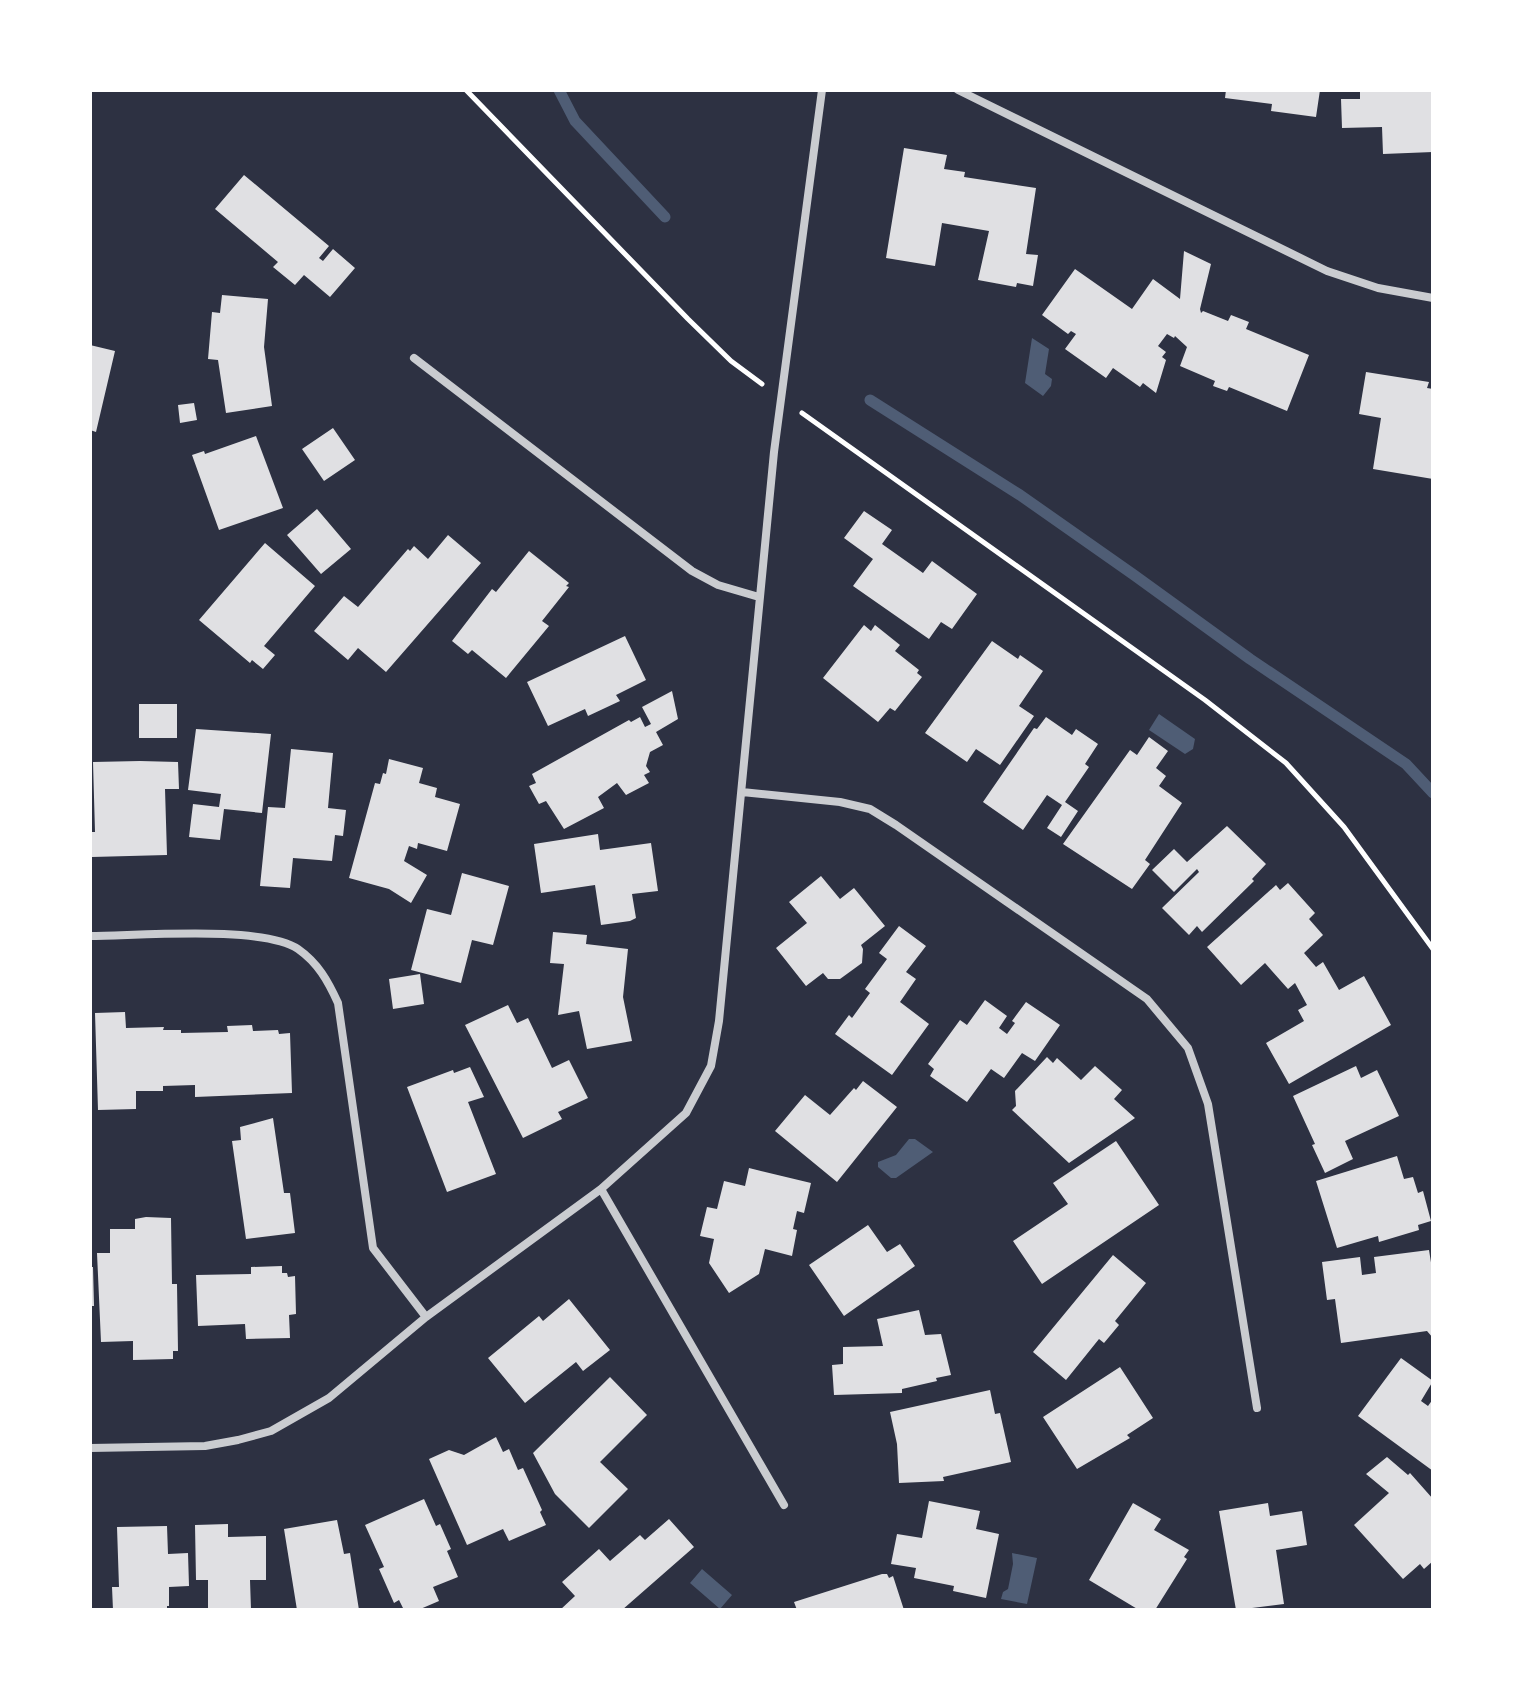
<svg xmlns="http://www.w3.org/2000/svg" width="1523" height="1700" viewBox="0 0 1523 1700" font-family="'Noto Serif',serif">
<rect width="100%" height="100%" fill="#2d3142"/>
<path fill="#4f5d75" d="M 1032,338 L 1049,349 L 1045,374 L 1052,379 L 1051,386 L 1043,396 L 1025,383 Z
M 1159,714 L 1195,739 L 1193,749 L 1185,754 L 1149,730 Z
M 909,1139 L 915,1139 L 933,1152 L 896,1178 L 891,1178 L 878,1167 L 878,1162 L 896,1155 Z
M 1012,1553 L 1037,1558 L 1027,1604 L 1001,1599 L 1003,1592 L 1008,1589 L 1013,1564 Z
M 702,1569 L 732,1595 L 720,1609 L 690,1583 Z"/>
<g fill="none" stroke-linecap="round" stroke-linejoin="round">
<path stroke="#4f5d75" stroke-width="11" d="M 559,90 L 575,121 L 665,217
M 870,400 L 1020,495 L 1134,575 L 1250,659 L 1406,764 L 1433,793"/>
</g>
<path fill="#e0e0e3" d="M 1226,90 L 1320,90 L 1316,117 L 1271,111 L 1272,104 L 1225,98 Z
M 1360,90 L 1433,90 L 1433,152 L 1383,154 L 1382,127 L 1342,128 L 1341,99 L 1360,99 Z
M 904,148 L 947,155 L 944,169 L 965,172 L 964,177 L 1036,188 L 1026,254 L 1038,255 L 1033,286 L 1017,283 L 1016,287 L 978,280 L 989,231 L 942,223 L 935,266 L 886,258 Z
M 244,175 L 329,246 L 319,258 L 323,261 L 333,249 L 355,268 L 330,297 L 304,275 L 295,285 L 273,267 L 278,262 L 215,209 Z
M 1184,251 L 1211,264 L 1200,309 L 1201,313 L 1203,311 L 1228,321 L 1231,315 L 1249,322 L 1246,329 L 1309,355 L 1287,411 L 1229,387 L 1227,391 L 1213,386 L 1215,381 L 1180,366 L 1187,347 L 1175,336 L 1174,338 L 1167,334 L 1158,346 L 1166,352 L 1162,357 L 1166,360 L 1156,393 L 1143,383 L 1140,387 L 1113,368 L 1106,378 L 1065,349 L 1076,334 L 1071,331 L 1068,334 L 1042,315 L 1075,269 L 1132,309 L 1153,279 L 1180,299 Z
M 222,295 L 268,299 L 264,347 L 272,406 L 226,413 L 218,360 L 208,359 L 212,312 L 220,313 Z
M 90,345 L 115,351 L 96,432 L 90,430 Z
M 1366,372 L 1429,382 L 1427,388 L 1433,389 L 1433,479 L 1373,469 L 1381,418 L 1359,414 Z
M 194,403 L 197,420 L 180,423 L 178,405 Z
M 333,428 L 355,460 L 324,481 L 302,449 Z
M 256,436 L 283,508 L 219,530 L 192,455 L 204,451 L 205,454 Z
M 317,509 L 351,549 L 321,574 L 287,535 Z
M 864,511 L 892,530 L 882,544 L 923,573 L 932,561 L 977,594 L 952,629 L 941,622 L 929,639 L 853,586 L 873,559 L 844,538 Z
M 448,535 L 481,563 L 386,672 L 358,648 L 348,660 L 314,631 L 344,596 L 358,607 L 408,549 L 410,551 L 414,546 L 428,559 Z
M 265,543 L 315,586 L 264,646 L 275,655 L 263,669 L 252,660 L 250,663 L 199,620 Z
M 529,551 L 569,583 L 566,586 L 569,587 L 542,621 L 549,626 L 506,678 L 472,650 L 468,654 L 452,641 L 492,589 L 496,592 Z
M 864,625 L 871,631 L 875,625 L 900,645 L 895,651 L 919,670 L 917,673 L 922,677 L 895,711 L 890,708 L 878,722 L 823,678 Z
M 625,636 L 646,680 L 616,695 L 620,701 L 588,716 L 585,709 L 548,726 L 527,682 Z
M 992,641 L 1018,659 L 1020,655 L 1043,671 L 1019,706 L 1034,716 L 1000,765 L 976,749 L 967,762 L 925,733 Z
M 672,691 L 678,719 L 656,732 L 663,745 L 650,752 L 646,766 L 650,772 L 644,775 L 649,783 L 626,795 L 617,783 L 598,797 L 604,808 L 564,829 L 546,801 L 539,804 L 529,786 L 536,783 L 532,774 L 629,720 L 631,722 L 640,717 L 645,727 L 651,724 L 642,707 Z
M 139,704 L 177,704 L 177,738 L 139,738 Z
M 1046,717 L 1072,735 L 1076,729 L 1098,744 L 1085,764 L 1089,767 L 1065,802 L 1078,811 L 1061,837 L 1047,828 L 1062,805 L 1047,795 L 1023,830 L 983,802 L 1034,728 L 1037,729 Z
M 196,729 L 271,734 L 262,813 L 224,809 L 220,840 L 189,837 L 193,804 L 219,807 L 221,794 L 188,790 Z
M 1149,737 L 1168,751 L 1156,768 L 1166,776 L 1159,786 L 1182,803 L 1145,860 L 1150,864 L 1132,889 L 1063,844 L 1130,750 L 1137,755 Z
M 291,749 L 333,753 L 328,808 L 346,810 L 343,836 L 335,835 L 332,861 L 293,858 L 290,888 L 260,886 L 268,807 L 285,808 Z
M 389,759 L 423,768 L 419,783 L 437,788 L 435,797 L 460,804 L 447,851 L 418,843 L 417,849 L 409,846 L 404,861 L 427,875 L 411,903 L 389,889 L 349,878 L 375,783 L 380,784 L 383,773 L 386,774 Z
M 140,761 L 178,762 L 179,789 L 165,789 L 167,855 L 92,857 L 92,832 L 95,832 L 93,762 Z
M 1227,826 L 1266,864 L 1252,879 L 1254,881 L 1202,932 L 1197,926 L 1189,935 L 1162,908 L 1199,872 L 1197,869 L 1174,892 L 1152,870 L 1174,849 L 1187,862 Z
M 598,834 L 600,850 L 651,843 L 658,891 L 632,894 L 636,918 L 630,921 L 601,925 L 595,885 L 541,893 L 534,844 Z
M 462,873 L 509,886 L 493,945 L 472,940 L 461,983 L 411,970 L 427,909 L 451,915 Z
M 821,876 L 840,899 L 854,888 L 885,926 L 861,945 L 863,949 L 862,963 L 840,979 L 828,979 L 823,973 L 806,986 L 776,948 L 807,923 L 789,902 Z
M 1288,883 L 1315,913 L 1309,919 L 1323,935 L 1304,953 L 1316,967 L 1323,962 L 1339,990 L 1364,976 L 1391,1025 L 1289,1084 L 1266,1043 L 1304,1021 L 1298,1010 L 1307,1005 L 1295,983 L 1288,989 L 1265,963 L 1241,985 L 1207,947 L 1276,885 L 1280,890 Z
M 899,926 L 926,946 L 906,972 L 916,979 L 900,1002 L 929,1024 L 892,1075 L 835,1034 L 849,1015 L 852,1018 L 870,993 L 865,989 L 887,959 L 879,953 Z
M 553,932 L 587,935 L 586,944 L 628,949 L 623,997 L 632,1041 L 587,1049 L 579,1011 L 558,1015 L 564,964 L 550,963 Z
M 420,974 L 424,1004 L 393,1009 L 389,979 Z
M 985,1000 L 1007,1016 L 999,1028 L 1007,1034 L 1015,1023 L 1012,1021 L 1026,1002 L 1060,1025 L 1035,1061 L 1022,1053 L 1004,1078 L 991,1069 L 967,1102 L 930,1076 L 934,1069 L 928,1064 L 960,1020 L 967,1025 Z
M 508,1005 L 517,1023 L 528,1018 L 552,1068 L 569,1060 L 588,1098 L 558,1112 L 562,1119 L 523,1138 L 465,1025 Z
M 125,1012 L 126,1028 L 164,1027 L 163,1030 L 181,1030 L 181,1033 L 228,1032 L 227,1026 L 252,1025 L 253,1031 L 278,1030 L 279,1034 L 290,1033 L 292,1093 L 195,1097 L 195,1085 L 163,1086 L 163,1091 L 136,1091 L 136,1109 L 98,1110 L 95,1013 Z
M 1047,1057 L 1053,1063 L 1057,1058 L 1081,1080 L 1095,1066 L 1122,1090 L 1114,1099 L 1135,1118 L 1069,1163 L 1012,1110 L 1016,1106 L 1015,1091 Z
M 1356,1066 L 1361,1078 L 1377,1070 L 1399,1116 L 1345,1141 L 1353,1159 L 1325,1173 L 1312,1145 L 1315,1144 L 1293,1096 Z
M 470,1067 L 484,1097 L 468,1102 L 496,1174 L 447,1192 L 407,1087 L 453,1070 L 454,1073 Z
M 863,1081 L 897,1107 L 837,1182 L 775,1131 L 805,1095 L 830,1115 L 854,1088 L 856,1090 Z
M 273,1118 L 284,1193 L 290,1193 L 295,1233 L 246,1239 L 232,1141 L 241,1140 L 240,1127 Z
M 1116,1141 L 1159,1205 L 1042,1284 L 1013,1241 L 1068,1204 L 1053,1183 Z
M 1397,1156 L 1404,1179 L 1413,1177 L 1418,1193 L 1423,1191 L 1431,1221 L 1418,1225 L 1419,1230 L 1379,1242 L 1378,1236 L 1337,1248 L 1316,1181 Z
M 749,1168 L 811,1183 L 804,1213 L 797,1211 L 793,1229 L 797,1230 L 792,1256 L 765,1249 L 759,1274 L 729,1293 L 709,1263 L 714,1239 L 700,1236 L 707,1207 L 717,1209 L 724,1181 L 745,1186 Z
M 146,1217 L 171,1218 L 172,1284 L 177,1284 L 178,1351 L 173,1351 L 173,1359 L 133,1360 L 133,1341 L 101,1342 L 97,1253 L 110,1253 L 110,1229 L 135,1229 L 135,1219 Z
M 868,1225 L 887,1252 L 900,1244 L 915,1266 L 844,1316 L 809,1265 Z
M 1429,1250 L 1433,1275 L 1433,1338 L 1427,1331 L 1341,1343 L 1335,1299 L 1327,1300 L 1322,1262 L 1360,1257 L 1362,1275 L 1376,1273 L 1374,1257 Z
M 1113,1255 L 1146,1283 L 1115,1321 L 1119,1325 L 1104,1343 L 1099,1339 L 1066,1380 L 1033,1352 Z
M 282,1266 L 282,1273 L 287,1273 L 288,1277 L 295,1276 L 296,1314 L 289,1315 L 290,1338 L 246,1339 L 245,1324 L 198,1326 L 196,1275 L 251,1274 L 251,1267 Z
M 90,1267 L 93,1267 L 94,1306 L 90,1306 Z
M 569,1299 L 610,1350 L 583,1371 L 576,1362 L 525,1403 L 488,1358 L 539,1316 L 543,1321 Z
M 919,1310 L 925,1335 L 941,1334 L 951,1375 L 936,1378 L 937,1381 L 902,1389 L 902,1393 L 834,1395 L 832,1365 L 843,1364 L 843,1347 L 883,1346 L 877,1319 Z
M 1401,1358 L 1433,1381 L 1421,1401 L 1428,1406 L 1433,1399 L 1433,1471 L 1358,1416 Z
M 1120,1367 L 1153,1418 L 1127,1435 L 1130,1438 L 1077,1469 L 1043,1417 Z
M 610,1377 L 647,1415 L 600,1462 L 628,1489 L 589,1528 L 555,1494 L 533,1453 Z
M 990,1390 L 995,1414 L 1000,1413 L 1011,1462 L 943,1477 L 944,1481 L 899,1483 L 897,1444 L 890,1412 Z
M 496,1437 L 503,1452 L 509,1449 L 518,1470 L 523,1468 L 542,1510 L 540,1512 L 546,1525 L 509,1541 L 503,1529 L 467,1545 L 429,1459 L 449,1450 L 464,1455 Z
M 1387,1457 L 1408,1475 L 1410,1473 L 1433,1499 L 1431,1503 L 1433,1561 L 1424,1569 L 1420,1564 L 1403,1579 L 1354,1525 L 1389,1493 L 1366,1474 Z
M 424,1499 L 436,1526 L 440,1524 L 451,1549 L 447,1551 L 458,1577 L 433,1587 L 439,1601 L 418,1610 L 404,1610 L 399,1600 L 394,1603 L 379,1569 L 384,1567 L 365,1525 Z
M 929,1501 L 980,1511 L 976,1529 L 999,1534 L 986,1598 L 953,1591 L 954,1586 L 914,1578 L 916,1568 L 891,1564 L 897,1534 L 922,1538 Z
M 1133,1503 L 1161,1519 L 1154,1530 L 1189,1550 L 1184,1557 L 1187,1559 L 1155,1610 L 1139,1610 L 1089,1580 Z
M 1268,1503 L 1270,1516 L 1302,1511 L 1307,1545 L 1276,1550 L 1284,1604 L 1236,1610 L 1219,1511 Z
M 669,1519 L 694,1547 L 622,1610 L 560,1610 L 575,1596 L 562,1582 L 599,1549 L 610,1561 L 640,1535 L 645,1540 Z
M 337,1520 L 344,1554 L 350,1553 L 359,1610 L 297,1610 L 284,1529 Z
M 228,1524 L 228,1537 L 266,1536 L 266,1580 L 250,1580 L 251,1610 L 208,1610 L 208,1580 L 196,1580 L 195,1525 Z
M 167,1526 L 168,1554 L 188,1553 L 189,1586 L 169,1587 L 169,1606 L 167,1606 L 167,1610 L 113,1610 L 112,1587 L 119,1587 L 117,1527 Z
M 882,1574 L 887,1574 L 889,1578 L 893,1576 L 904,1610 L 797,1610 L 794,1602 Z"/>
<g fill="none" stroke-linecap="round" stroke-linejoin="round">
<path stroke="#fff" stroke-width="5" d="M 466,90 L 688,319 L 731,361 L 762,384
M 802,413 L 1205,700 L 1286,763 L 1344,827 L 1433,949"/>
<path stroke="#caccd0" stroke-width="8" d="M 958,90 L 1327,271 L 1378,288 L 1433,298
M 414,358 L 692,571 L 718,585 L 759,597
M 742,792 L 840,802 L 870,809 L 896,825 L 1147,999 L 1188,1048 L 1208,1104 L 1257,1408
M 90,936 C 137,936 263,925 298,949 C 318,963 328,981 338,1003 L 373,1248 L 426,1317
M 601,1189 L 784,1505
M 90,1448 L 205,1446 L 238,1440 L 271,1431 L 329,1398 L 426,1317 L 601,1189 L 686,1113 L 711,1066 L 719,1021 L 774,452 L 822,90"/>
</g>
<rect width="1523" height="1700" fill="none" stroke="#ffffff" stroke-width="184"/>
</svg>
